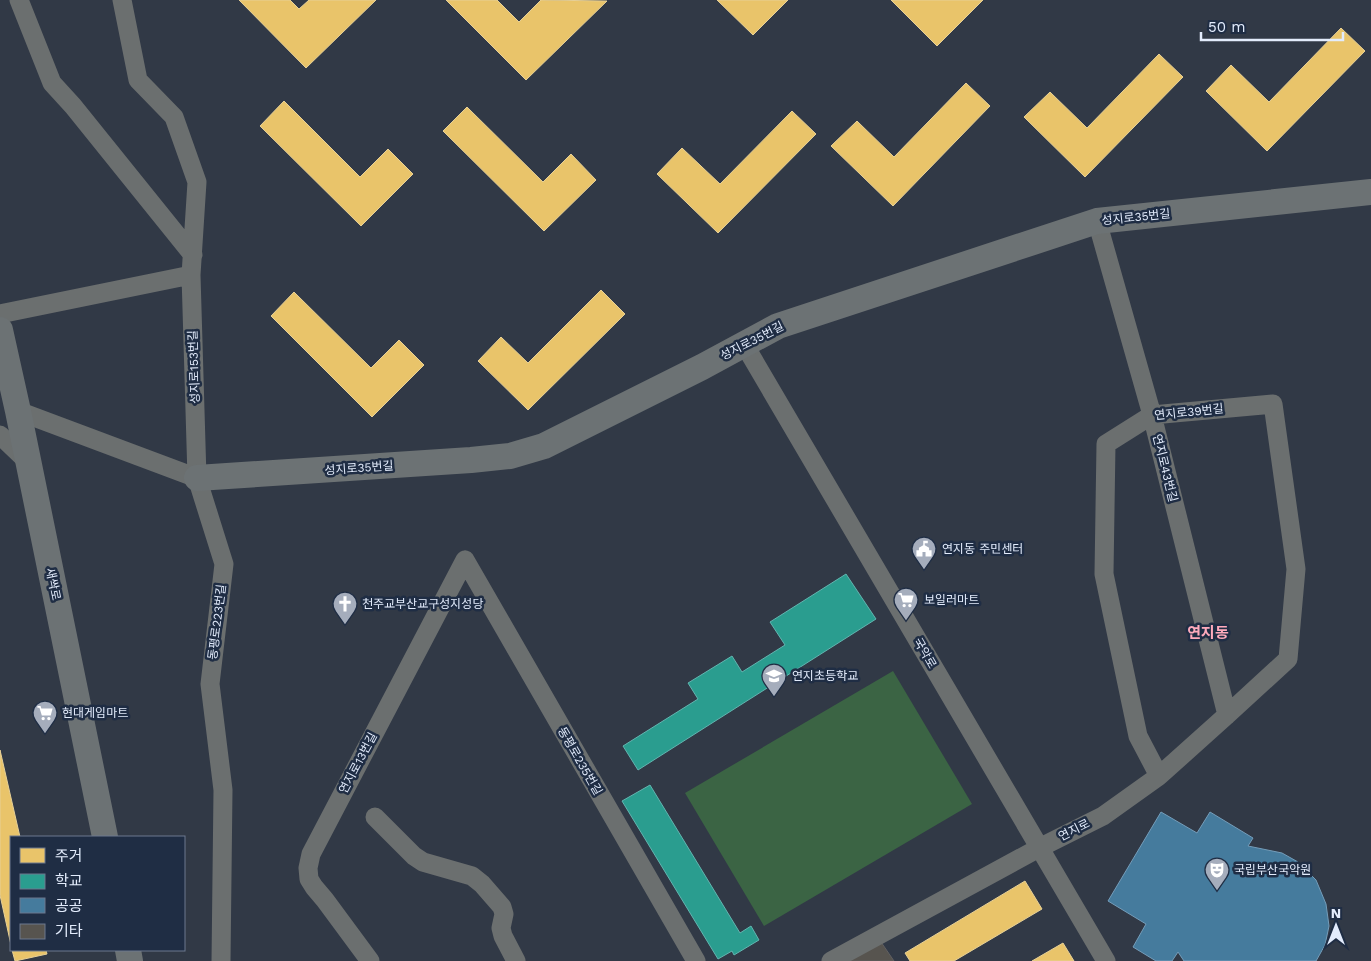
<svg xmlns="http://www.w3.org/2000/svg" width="1371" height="961" viewBox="0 0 1371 961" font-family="'Work Sans','Noto Sans KR',sans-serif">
<rect width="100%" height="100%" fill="#313946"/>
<path fill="#3b6444" d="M 893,671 L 972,804 L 764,926 L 685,793 Z"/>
<path fill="#e9c46a" stroke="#e7d096" d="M 239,0 L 290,0 L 299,9 L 309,0 L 376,0 L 306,68 Z
M 446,0 L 497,0 L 519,22 L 541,0 L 607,1 L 526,80 Z
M 717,0 L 788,0 L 753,35 Z
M 891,0 L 983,0 L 937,46 Z
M 1341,28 L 1365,51 L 1267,151 L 1206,91 L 1231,65 L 1269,102 Z
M 1159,54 L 1183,77 L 1085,177 L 1024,117 L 1050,92 L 1087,128 Z
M 966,83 L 990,106 L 893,206 L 831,146 L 857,121 L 894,157 Z
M 284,101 L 360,177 L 388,149 L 413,174 L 361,226 L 260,126 Z
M 467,107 L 543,182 L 571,154 L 596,180 L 544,231 L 443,131 Z
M 792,111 L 816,134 L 718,233 L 657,174 L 682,148 L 720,184 Z
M 601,290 L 625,314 L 528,410 L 478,361 L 501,337 L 528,363 Z
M 294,292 L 371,368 L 399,340 L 424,365 L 372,417 L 271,316 Z
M 0,750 L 20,837 L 11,837 L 11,945 L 0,895 Z
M 1025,881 L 1042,909 L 954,961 L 910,961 L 905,953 Z
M 1063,943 L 1074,961 L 1032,961 Z
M 12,950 L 46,950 L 47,954 L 15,961 Z"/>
<path fill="#2a9d8f" stroke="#62b5b0" d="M 846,574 L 876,619 L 638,770 L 623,746 L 698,699 L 688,683 L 732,656 L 742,672 L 785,645 L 770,622 Z
M 650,785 L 740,933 L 751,926 L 759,940 L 734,955 L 732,951 L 718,959 L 622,801 Z"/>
<path fill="#457b9d" stroke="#749dba" d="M 1161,812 L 1197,833 L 1210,812 L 1253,838 L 1248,846 L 1282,853 L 1298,862 L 1316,880 L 1326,904 L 1329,926 L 1325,945 L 1316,961 L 1184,961 L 1178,952 L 1172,961 L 1156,961 L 1133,947 L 1146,924 L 1108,901 Z"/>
<path fill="#57544f" stroke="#605f61" d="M 881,942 L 894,961 L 848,961 Z"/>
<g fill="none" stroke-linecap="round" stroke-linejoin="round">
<path stroke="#6b6f6f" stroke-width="19" d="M 19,0 L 52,83 L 73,106 L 193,255
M 122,0 L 138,80 L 174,117 L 197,182 L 191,275 L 197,478 L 224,564 L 210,684 L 223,790 L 221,961
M 1097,221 L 1152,415 L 1227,715
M 0,314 L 191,275
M 744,344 L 1106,961
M 18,411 L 197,478
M 0,435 L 28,462
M 465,560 L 696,961
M 375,817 L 414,856 L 423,862 L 472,876 L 482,884 L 502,907 L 504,914 L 501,928 L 503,936 L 516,961
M 370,961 L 325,900 L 314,887 L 309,879 L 308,868 L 311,854 L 465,560
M 831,961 L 1039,848 L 1103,816 L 1159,776 L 1227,715 L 1288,659 L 1296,569 L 1273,404 L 1152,415 L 1106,444 L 1104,574 L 1138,736 L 1159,776"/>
<path stroke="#6c7274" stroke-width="26" d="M 0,330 L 18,411 L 105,837
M 197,478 L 471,460 L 510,456 L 544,446 L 702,367 L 778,326 L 1097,221 L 1371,192
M 128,950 L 130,961"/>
</g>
<defs>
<symbol id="civic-pin" viewBox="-11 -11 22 30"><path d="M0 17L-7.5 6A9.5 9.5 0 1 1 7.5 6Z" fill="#a5adbc" stroke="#1f2d44"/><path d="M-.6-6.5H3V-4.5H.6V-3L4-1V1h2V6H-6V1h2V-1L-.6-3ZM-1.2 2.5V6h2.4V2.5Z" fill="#fff"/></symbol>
<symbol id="supermarket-pin" viewBox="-11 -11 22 30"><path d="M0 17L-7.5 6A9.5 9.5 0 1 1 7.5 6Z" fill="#a5adbc" stroke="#1f2d44"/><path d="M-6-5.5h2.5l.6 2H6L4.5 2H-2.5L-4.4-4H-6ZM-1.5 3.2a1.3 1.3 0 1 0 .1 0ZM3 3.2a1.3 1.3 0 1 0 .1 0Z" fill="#fff"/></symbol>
<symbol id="church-pin" viewBox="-11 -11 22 30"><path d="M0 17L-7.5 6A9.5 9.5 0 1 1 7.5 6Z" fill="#a5adbc" stroke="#1f2d44"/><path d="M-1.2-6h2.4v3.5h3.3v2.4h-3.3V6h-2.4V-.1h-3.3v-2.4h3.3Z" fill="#fff"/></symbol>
<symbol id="school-pin" viewBox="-11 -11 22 30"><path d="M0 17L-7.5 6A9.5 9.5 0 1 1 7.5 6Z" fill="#a5adbc" stroke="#1f2d44"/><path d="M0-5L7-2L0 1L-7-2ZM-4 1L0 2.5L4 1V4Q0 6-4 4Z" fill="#fff"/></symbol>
<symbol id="theatre-pin" viewBox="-11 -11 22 30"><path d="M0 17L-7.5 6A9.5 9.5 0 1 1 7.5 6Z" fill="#a5adbc" stroke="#1f2d44"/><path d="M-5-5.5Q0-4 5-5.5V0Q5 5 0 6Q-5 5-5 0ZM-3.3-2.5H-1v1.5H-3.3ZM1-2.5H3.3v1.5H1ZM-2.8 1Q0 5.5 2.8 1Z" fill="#fff"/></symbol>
</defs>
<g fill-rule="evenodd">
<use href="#civic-pin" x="910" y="535" width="28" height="38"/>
<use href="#supermarket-pin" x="892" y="586" width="28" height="38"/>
<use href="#church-pin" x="331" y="590" width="28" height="38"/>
<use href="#school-pin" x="760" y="662" width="28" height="38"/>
<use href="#supermarket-pin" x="31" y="699" width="28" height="38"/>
<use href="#theatre-pin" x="1203" y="856" width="28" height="38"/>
</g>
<g text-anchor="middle" stroke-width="5" stroke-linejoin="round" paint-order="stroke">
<g font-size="12" fill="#e3ecfc" stroke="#1f2d44">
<text transform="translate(1136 217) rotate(-6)" y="4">성지로35번길</text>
<text transform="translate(752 341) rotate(-27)" y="4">성지로35번길</text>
<text transform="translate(194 367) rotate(-92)" y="4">성지로153번길</text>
<text transform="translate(1189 412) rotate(-6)" y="4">연지로39번길</text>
<text transform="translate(359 468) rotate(-4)" y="4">성지로35번길</text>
<text transform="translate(1165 468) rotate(76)" y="4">연지로43번길</text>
<text transform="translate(53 584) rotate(78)" y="4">새싹로</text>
<text transform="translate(217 622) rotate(-83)" y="4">동평로223번길</text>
<text transform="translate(925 653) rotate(60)" y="4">국악로</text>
<text transform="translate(580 761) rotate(60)" y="4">동평로235번길</text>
<text transform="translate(358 763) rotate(-62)" y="4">연지로13번길</text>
<text transform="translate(1074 830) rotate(-27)" y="4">연지로</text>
</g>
<g font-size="12" fill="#e3ecfc" stroke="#1f2d44" text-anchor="start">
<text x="942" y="553">연지동 주민센터</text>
<text x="924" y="604">보일러마트</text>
<text x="362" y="608">천주교부산교구성지성당</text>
<text x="792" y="680">연지초등학교</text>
<text x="62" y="717">현대게임마트</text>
<text x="1234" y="874">국립부산국악원</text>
</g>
<g font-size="15" font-weight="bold" fill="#feaabc" stroke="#1f2d44">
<text x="1208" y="638">연지동</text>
</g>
</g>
<rect x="10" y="836" width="175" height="115" fill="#1f2d44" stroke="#6d798e"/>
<rect x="20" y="848" width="25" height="15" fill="#e9c46a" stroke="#6d798e"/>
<text x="55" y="861" font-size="15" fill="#e3ecfc">주거</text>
<rect x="20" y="874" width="25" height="15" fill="#2a9d8f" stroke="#6d798e"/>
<text x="55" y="886" font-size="15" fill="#e3ecfc">학교</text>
<rect x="20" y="898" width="25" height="15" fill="#457b9d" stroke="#6d798e"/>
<text x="55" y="911" font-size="15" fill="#e3ecfc">공공</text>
<rect x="20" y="924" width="25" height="15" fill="#57544f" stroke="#6d798e"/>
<text x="55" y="936" font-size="15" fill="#e3ecfc">기타</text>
<g transform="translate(1336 926)" stroke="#1f2d44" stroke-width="4" paint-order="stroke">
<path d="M0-4L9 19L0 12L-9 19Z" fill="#e3ecfc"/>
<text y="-8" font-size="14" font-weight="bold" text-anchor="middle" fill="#e3ecfc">N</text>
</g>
<path d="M1201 32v8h142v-8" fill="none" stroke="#e3ecfc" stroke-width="2.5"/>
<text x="1208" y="32" font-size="15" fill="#e3ecfc" stroke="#1f2d44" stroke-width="4" paint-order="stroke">50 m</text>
</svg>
